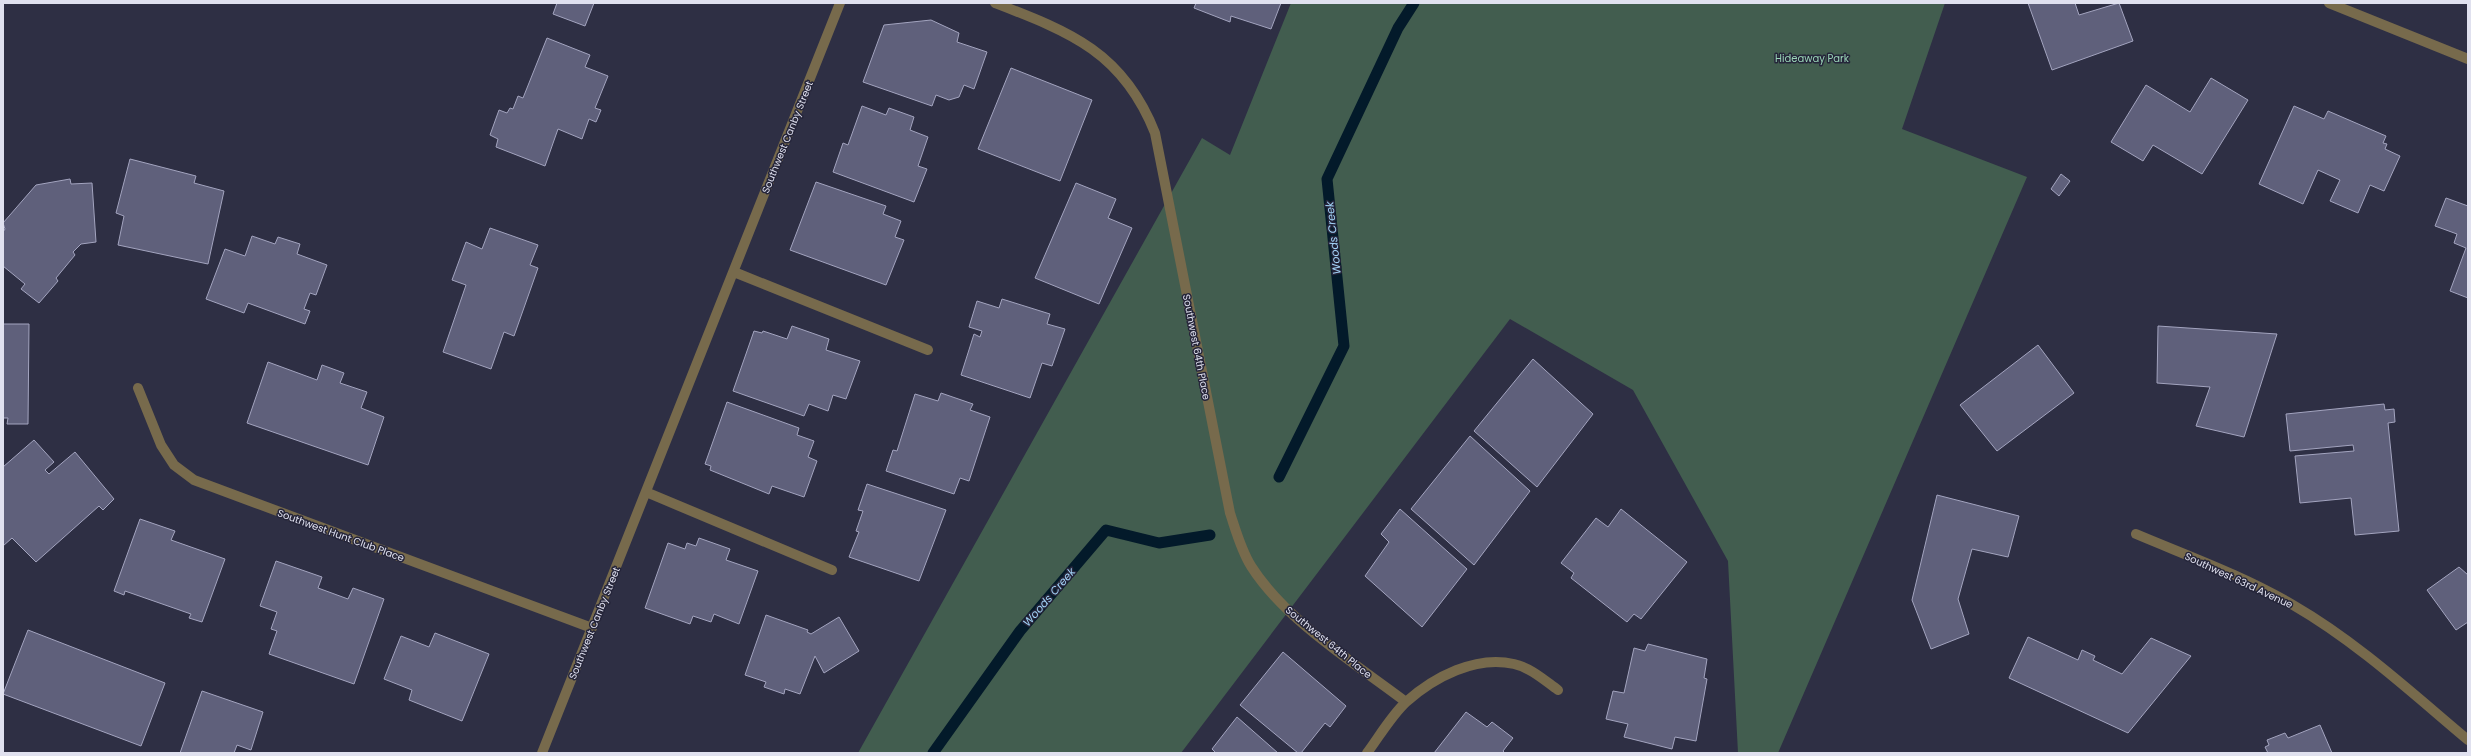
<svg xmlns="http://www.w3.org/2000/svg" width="2471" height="756" viewBox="0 0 2471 756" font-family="Poppins,sans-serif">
<rect width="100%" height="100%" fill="#2e2f44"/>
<path fill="#425d4f" d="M 1291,3 L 1945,3 L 1902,129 L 2027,177 L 1778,753 L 1738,753 L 1728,561 L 1633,390 L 1510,319 L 1181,753 L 858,753 L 1202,138 L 1230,155 Z"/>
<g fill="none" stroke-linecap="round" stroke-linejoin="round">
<path stroke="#031a2a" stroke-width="11" d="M 1279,477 L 1344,346 L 1327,179 L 1398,28 L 1414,3
M 933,753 L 1020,631 L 1106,530 L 1159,543 L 1210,535"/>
</g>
<path fill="#5f607b" stroke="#a3a4bf" d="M 557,3 L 594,3 L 585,26 L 553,14 Z
M 1196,3 L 1281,3 L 1271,29 L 1231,16 L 1230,22 L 1194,8 Z
M 2028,3 L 2075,3 L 2079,15 L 2119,3 L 2133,41 L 2052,70 Z
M 931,20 L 959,33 L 957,42 L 987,52 L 974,89 L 964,85 L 959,97 L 949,100 L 936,95 L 932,106 L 863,82 L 884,25 Z
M 547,38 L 590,55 L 585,67 L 608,76 L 595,108 L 601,110 L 596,122 L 589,119 L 582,139 L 558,129 L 545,166 L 496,147 L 498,139 L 490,135 L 499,110 L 507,113 L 510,108 L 513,109 L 518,96 L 523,98 Z
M 1011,68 L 1092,100 L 1060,181 L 978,149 Z
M 2211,78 L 2248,100 L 2202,174 L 2153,145 L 2143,161 L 2111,142 L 2146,85 L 2190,112 Z
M 862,106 L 886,115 L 889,108 L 914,117 L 910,130 L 928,137 L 918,166 L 927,169 L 914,202 L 833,172 L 843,143 L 848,145 Z
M 2294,106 L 2324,119 L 2328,111 L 2386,136 L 2383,143 L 2387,144 L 2385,149 L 2400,156 L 2384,191 L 2370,185 L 2358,213 L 2330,201 L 2340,180 L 2318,170 L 2303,204 L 2259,184 Z
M 130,159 L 196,176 L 194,183 L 224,191 L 208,264 L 118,245 L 124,216 L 116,213 Z
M 2061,174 L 2070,181 L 2059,196 L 2051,189 Z
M 70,179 L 71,184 L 92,183 L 96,242 L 81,244 L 73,252 L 75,255 L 56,278 L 58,281 L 39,303 L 21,289 L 25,284 L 3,266 L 3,232 L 5,229 L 3,223 L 36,185 Z
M 816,182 L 886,206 L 883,214 L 901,221 L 895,237 L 904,240 L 886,285 L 790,250 Z
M 1076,183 L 1116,199 L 1108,218 L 1132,228 L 1099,304 L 1035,278 Z
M 2446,198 L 2468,206 L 2468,298 L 2450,291 L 2466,248 L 2454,243 L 2457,234 L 2435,226 Z
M 490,228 L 538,245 L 530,265 L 538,268 L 514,336 L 504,332 L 491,369 L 443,352 L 466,285 L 452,280 L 466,242 L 482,249 Z
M 252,236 L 275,244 L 278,237 L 300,244 L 297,254 L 327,265 L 316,295 L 310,293 L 304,309 L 310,311 L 305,324 L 248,303 L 244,313 L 206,299 L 225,249 L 245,256 Z
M 1002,299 L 1050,314 L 1047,324 L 1065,329 L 1052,366 L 1042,363 L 1030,398 L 961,375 L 974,334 L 980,337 L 982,331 L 969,327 L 977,301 L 999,308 Z
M 3,324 L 29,324 L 28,424 L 7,424 L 8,418 L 3,418 Z
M 792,326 L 829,339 L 826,350 L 860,361 L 846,399 L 833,395 L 828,411 L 809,404 L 804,416 L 733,391 L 754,331 L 762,333 L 763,331 L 787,339 Z
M 2158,326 L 2277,334 L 2244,437 L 2196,426 L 2210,387 L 2157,383 Z
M 2038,345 L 2074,393 L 1997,451 L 1960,405 Z
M 1533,359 L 1593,414 L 1537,487 L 1474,431 Z
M 268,362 L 317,380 L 322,365 L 344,373 L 340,383 L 367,392 L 361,408 L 384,417 L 368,465 L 247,423 Z
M 941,393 L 973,404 L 970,410 L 990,417 L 969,481 L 960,478 L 954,494 L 886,471 L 893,450 L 897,451 L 915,394 L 938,401 Z
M 727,402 L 799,428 L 797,435 L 814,441 L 808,457 L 817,461 L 804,497 L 772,486 L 769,494 L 710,470 L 711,466 L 705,464 Z
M 2384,404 L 2385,410 L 2394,409 L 2395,422 L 2388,423 L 2399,531 L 2355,535 L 2351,498 L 2300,503 L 2295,456 L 2354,451 L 2353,445 L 2290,451 L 2286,414 Z
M 1470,436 L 1530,491 L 1474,565 L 1411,509 Z
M 34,440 L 54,462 L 45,470 L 49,474 L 75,452 L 114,499 L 103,510 L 99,506 L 36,562 L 12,538 L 3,546 L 3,467 Z
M 867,484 L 946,510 L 919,581 L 849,557 L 859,532 L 856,531 L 863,511 L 858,510 Z
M 1937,495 L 2019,516 L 2008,557 L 1972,549 L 1958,599 L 1969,634 L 1931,649 L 1912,600 Z
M 1400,509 L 1467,569 L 1422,627 L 1365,576 L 1389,542 L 1381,534 Z
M 1621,509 L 1687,562 L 1641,619 L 1634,614 L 1627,622 L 1571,578 L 1574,573 L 1561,563 L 1596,518 L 1608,527 Z
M 140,519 L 175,531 L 171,540 L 225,559 L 202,622 L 189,618 L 191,614 L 125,591 L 124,595 L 114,591 Z
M 699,538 L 730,549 L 726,560 L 758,571 L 739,624 L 714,614 L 711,622 L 693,616 L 690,624 L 645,608 L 668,543 L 685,549 L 687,543 L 696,546 Z
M 276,561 L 322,577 L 318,588 L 348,599 L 353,588 L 384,599 L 354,684 L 269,654 L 277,631 L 271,629 L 277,612 L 260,606 Z
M 2459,567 L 2468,575 L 2468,622 L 2456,630 L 2427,590 Z
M 766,615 L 808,630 L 807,632 L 811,634 L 839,617 L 859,651 L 824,673 L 815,656 L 800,694 L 785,689 L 784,694 L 764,687 L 766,682 L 745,675 Z
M 28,630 L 165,683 L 141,746 L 3,694 Z
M 435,633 L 489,654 L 462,721 L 409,700 L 412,690 L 384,679 L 401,636 L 429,647 Z
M 2028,637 L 2078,660 L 2082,650 L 2095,656 L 2093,660 L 2122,674 L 2151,638 L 2191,656 L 2128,733 L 2009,678 Z
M 1648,644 L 1707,659 L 1704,678 L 1707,679 L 1696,741 L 1675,737 L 1672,749 L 1624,737 L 1628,724 L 1606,719 L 1613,691 L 1624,693 L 1634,648 L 1645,651 Z
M 1283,652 L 1346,706 L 1330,727 L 1325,723 L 1301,753 L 1298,753 L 1240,705 Z
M 202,691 L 263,712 L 251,750 L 237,745 L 234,753 L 180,753 Z
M 1466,712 L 1487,727 L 1492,722 L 1513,738 L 1503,751 L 1505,753 L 1434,753 Z
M 1237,717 L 1278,753 L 1216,753 L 1212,749 Z
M 2320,725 L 2332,753 L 2268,753 L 2265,747 L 2269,745 L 2267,740 L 2285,733 L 2288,738 Z"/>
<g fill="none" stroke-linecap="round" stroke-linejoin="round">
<path stroke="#776a4c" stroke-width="10" d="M 995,3 C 1070,32 1123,52 1155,133 L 1230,513 C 1236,531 1241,550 1251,566 C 1285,620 1356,664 1406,702
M 2329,3 L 2468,59
M 734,272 L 928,350
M 138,388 L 161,445 L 174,465 L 194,480 L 592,628
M 646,492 L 832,570
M 2136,534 C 2188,556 2244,576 2293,605 C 2357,642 2412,693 2468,740
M 542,753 L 840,3
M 1367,753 C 1379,737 1391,716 1406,702 C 1434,677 1476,655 1514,664 C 1531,668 1544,680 1558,690"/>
</g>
<g text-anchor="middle" stroke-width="3" stroke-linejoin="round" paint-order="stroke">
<g font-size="10" fill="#9bd6b8" stroke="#25253a">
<text x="1812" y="62">Hideaway Park</text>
</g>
<g font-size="10" fill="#e0e1ef" stroke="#25253a">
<text transform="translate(787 137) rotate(-68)" y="4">Southwest Canby Street</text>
<text transform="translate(1197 347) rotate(79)" y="4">Southwest 64th Place</text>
<text transform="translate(341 535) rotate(20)" y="4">Southwest Hunt Club Place</text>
<text transform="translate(2239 580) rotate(25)" y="4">Southwest 63rd Avenue</text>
<text transform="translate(594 623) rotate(-68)" y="4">Southwest Canby Street</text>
<text transform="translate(1329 642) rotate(39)" y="4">Southwest 64th Place</text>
</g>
<g font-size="11" font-style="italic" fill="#a2d3f8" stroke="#25253a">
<text transform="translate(1333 238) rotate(-96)" y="4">Woods Creek</text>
<text transform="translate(1049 597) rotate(-49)" y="4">Woods Creek</text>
</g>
</g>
<rect width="2471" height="756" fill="none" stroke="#e0e1ef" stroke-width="8"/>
</svg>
